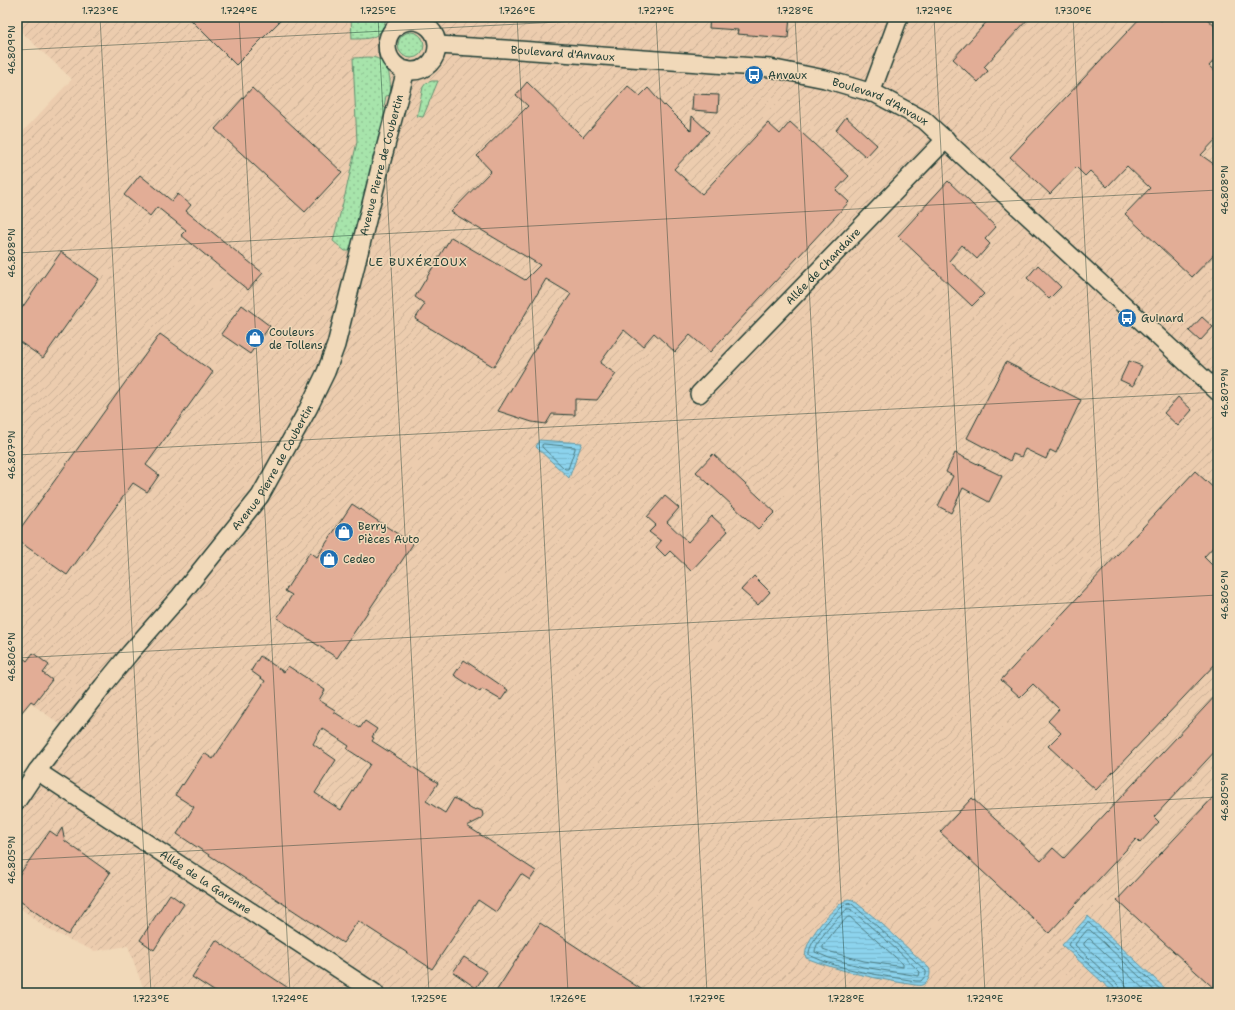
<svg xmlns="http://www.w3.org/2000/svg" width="1235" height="1010" viewBox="0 0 1235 1010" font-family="'Shantell Sans',sans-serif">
<defs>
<pattern id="industrial-furrows" width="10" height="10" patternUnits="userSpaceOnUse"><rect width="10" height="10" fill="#ecccae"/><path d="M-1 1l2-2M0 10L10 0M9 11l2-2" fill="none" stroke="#cab096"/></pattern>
<pattern id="grass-dots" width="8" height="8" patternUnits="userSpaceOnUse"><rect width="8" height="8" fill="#a7e4ab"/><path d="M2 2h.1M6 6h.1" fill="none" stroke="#8fc494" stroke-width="1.8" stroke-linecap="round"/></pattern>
<pattern id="water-rules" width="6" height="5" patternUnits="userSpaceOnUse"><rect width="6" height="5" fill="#8cd3ed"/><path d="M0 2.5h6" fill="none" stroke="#78b6cc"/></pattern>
</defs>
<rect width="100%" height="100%" fill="#f1d9b9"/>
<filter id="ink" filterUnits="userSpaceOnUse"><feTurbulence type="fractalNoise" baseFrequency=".025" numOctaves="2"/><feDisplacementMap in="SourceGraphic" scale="8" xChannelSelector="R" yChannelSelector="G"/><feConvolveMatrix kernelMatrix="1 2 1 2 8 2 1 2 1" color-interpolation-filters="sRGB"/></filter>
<g filter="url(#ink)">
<path fill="url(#industrial-furrows)" d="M 17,17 L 1218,17 L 1218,993 L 145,993 L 128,946 L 94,951 L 51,931 L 17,906 L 17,814 L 61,752 L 72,733 L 17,693 L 17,138 L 72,79 L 17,28 Z"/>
<path fill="url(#grass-dots)" stroke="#639070" d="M 351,17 L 386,17 C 383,39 370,39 352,39 Z
M398 45a13 13 0 1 1 26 0a13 13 0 1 1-26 0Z
M 353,58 C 360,58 369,56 376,58 C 391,63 390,82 391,95 L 386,96 L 384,107 L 388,111 L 355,247 L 348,251 L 345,251 L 333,241 L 345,195 L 357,142 Z
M 432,81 L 438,81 L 423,117 L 417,116 L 423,87 L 426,83 Z"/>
<path fill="url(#water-rules)" stroke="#6097a3" d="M 539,440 L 582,443 L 569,478 L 536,447 Z
M 848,899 L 853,900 L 881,923 L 929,968 C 932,974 928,983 922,985 C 920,986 917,985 915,985 C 878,979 841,972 806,958 C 801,943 834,905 848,899 Z
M 1088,916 L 1170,993 L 1114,993 L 1062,945 Z"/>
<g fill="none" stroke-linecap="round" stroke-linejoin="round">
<path stroke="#4b797e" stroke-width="1" d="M 544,444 L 575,447 L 575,449 L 568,469 L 565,469 L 542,447 L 542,445 Z
M 848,903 L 852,904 L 878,927 L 926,971 L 926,975 L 921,981 L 916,981 C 880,975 842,971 809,955 C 807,943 837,908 848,903 Z
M 847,909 L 850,909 C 874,929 898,950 920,972 L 919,976 L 863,967 L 829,958 L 815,952 C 815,941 838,917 847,909 Z
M 848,917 L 850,917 L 903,964 L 903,967 L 864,961 L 831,952 L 823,949 L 823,946 L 835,930 Z
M 1116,993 L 1115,988 L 1068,945 L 1069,943 L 1087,923 L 1089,923 L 1164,993
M 1121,993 L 1120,988 L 1118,985 L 1075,945 L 1076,943 L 1087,930 L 1090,930 L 1157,993
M 1127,993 L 1126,986 L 1123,981 L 1084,945 L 1084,943 L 1088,939 L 1090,939 L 1148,993"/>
</g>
<path fill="#e2ad96" stroke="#1f3d34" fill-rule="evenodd" d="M 188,17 L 284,17 L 236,65 Z
M 710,17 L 790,17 L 788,38 L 737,34 L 738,30 L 709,28 Z
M 991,17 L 1030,17 L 984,67 L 988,71 L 978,82 L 953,59 Z
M 1141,17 L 1157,17 L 1161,21 L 1165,17 L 1205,17 L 1218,29 L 1218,56 L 1209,66 L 1218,74 L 1218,137 L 1201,155 L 1218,167 L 1218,250 L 1192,277 L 1125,214 L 1150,188 L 1127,166 L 1107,187 L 1090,171 L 1085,176 L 1076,167 L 1050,194 L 1010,157 Z
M 527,82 L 583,137 L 628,86 L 640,96 L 648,88 L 664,106 L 665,105 L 691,131 L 692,116 L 709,132 L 674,169 L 702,194 L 768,123 L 780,134 L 790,122 L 849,176 L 836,190 L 849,202 L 710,352 L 690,335 L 675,352 L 654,333 L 643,346 L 624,330 L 600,363 L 616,374 L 597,400 L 575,399 L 575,415 L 552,414 L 546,424 L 532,422 L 498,411 L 553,319 L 571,294 L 546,279 L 494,367 L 415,319 L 425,304 L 415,297 L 451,237 L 525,280 L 540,265 L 451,212 L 491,171 L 477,156 L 528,106 L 516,95 Z
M 252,88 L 342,172 L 305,212 L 215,129 Z
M 693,94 L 719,95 L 718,112 L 692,110 Z
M 846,117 L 877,145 L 866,157 L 836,130 Z
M 140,175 L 172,201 L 178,194 L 191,205 L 186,211 L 263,273 L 248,290 L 181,235 L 186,230 L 157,207 L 150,216 L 124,195 Z
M 948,181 L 996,227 L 985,239 L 990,244 L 977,259 L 962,245 L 949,261 L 984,294 L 972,306 L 898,236 Z
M 61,252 L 99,279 L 43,358 L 17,340 L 17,315 Z
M 1038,265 L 1061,287 L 1049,299 L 1027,278 Z
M 242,305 L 270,326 L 250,354 L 221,334 Z
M 1202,317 L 1213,327 L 1200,341 L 1189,331 Z
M 160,334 L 213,372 L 146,465 L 159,475 L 153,484 L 147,492 L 133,483 L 67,575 L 17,540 L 17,533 Z
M 1129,361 L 1142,366 L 1133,386 L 1120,380 Z
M 1006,362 L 1081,400 L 1056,453 L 1050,450 L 1046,459 L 1025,449 L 1021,457 L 1013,454 L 1010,461 L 967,438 Z
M 1178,397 L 1192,410 L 1178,426 L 1164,413 Z
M 955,453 L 1002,476 L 989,502 L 963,488 L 951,513 L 938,506 L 953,476 L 946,472 Z
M 713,454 L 775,512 L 758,529 L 696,472 Z
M 1195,471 L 1218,492 L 1218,542 L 1204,557 L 1218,571 L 1218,661 L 1096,790 L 1048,746 L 1061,733 L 1048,721 L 1059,709 L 1033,684 L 1020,697 L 1001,680 Z
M 665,496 L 679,508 L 667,522 L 688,542 L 712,516 L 728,531 L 691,571 L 670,551 L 665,556 L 656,547 L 661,541 L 649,532 L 656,525 L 647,517 Z
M 352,504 L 413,544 L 337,658 L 277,618 L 292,595 L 285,591 L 310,552 L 317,557 Z
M 754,576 L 770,592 L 758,605 L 741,590 Z
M 17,653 L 27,661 L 33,653 L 49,665 L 43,673 L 52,680 L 34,703 L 31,701 L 17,718 Z
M 260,656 L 284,672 L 288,666 L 325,690 L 319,700 L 335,710 L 334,712 L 360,728 L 365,721 L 377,729 L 372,737 L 374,738 L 372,741 L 438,783 L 426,801 L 445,813 L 454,798 L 473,810 L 477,809 L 482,811 L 483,815 L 481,819 L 467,826 L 536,871 L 530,880 L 521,874 L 496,912 L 478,900 L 432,969 L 358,921 L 343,943 L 177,834 L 194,807 L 175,795 L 182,784 L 183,785 L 204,753 L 213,759 L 265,681 L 251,671 ZM 322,728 L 349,746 L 347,749 L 370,764 L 341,810 L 315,793 L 336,760 L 313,744 Z
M 464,660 L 508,690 L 501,700 L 482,689 L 480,692 L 454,675 Z
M 1218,693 L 1218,748 L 1154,817 L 1159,822 L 1140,843 L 1136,839 L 1049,933 L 940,832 L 972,798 L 1041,861 L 1053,848 L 1064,858 Z
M 1218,792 L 1218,992 L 1117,900 Z
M 62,828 L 65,841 L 110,873 L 68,935 L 17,899 L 17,878 L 50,831 L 57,836 Z
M 170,894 L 184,904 L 154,950 L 140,940 Z
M 540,923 L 647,993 L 495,993 Z
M 216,940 L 229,949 L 296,993 L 217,993 L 192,977 Z
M 464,957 L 487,972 L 476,988 L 453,972 Z"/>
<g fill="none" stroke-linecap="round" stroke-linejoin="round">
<defs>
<g id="minor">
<circle cx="412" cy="46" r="25"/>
<path id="s1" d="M 438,45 L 505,49 L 770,68 L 825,79 L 876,94 L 924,120 L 1218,392"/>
<path d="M 871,93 L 899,17"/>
<path id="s2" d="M 699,394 L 946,139"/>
<path id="s3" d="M 37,771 L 375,993"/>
<path id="s4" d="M 17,801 L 37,771 L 103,686 L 130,653 L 180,596 L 260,496 L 308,409 L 326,372 L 336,345 L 381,164 L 406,70"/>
</g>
</defs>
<use href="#minor" stroke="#1f3d34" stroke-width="20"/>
<use href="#minor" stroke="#f1d9b9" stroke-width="17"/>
</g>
</g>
<path fill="none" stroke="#1f3d34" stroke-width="1" stroke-opacity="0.45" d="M 100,17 L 151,993M 239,17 L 290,993M 378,17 L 429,993M 517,17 L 568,993M 656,17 L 707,993M 795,17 L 846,993M 934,17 L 985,993M 1073,17 L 1124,993M 1212,17 L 1218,137M 17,50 L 655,17M 17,253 L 1218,190M 17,455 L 1218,392M 17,658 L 1218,595M 17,860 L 1218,797"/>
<defs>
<symbol id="bus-disc" viewBox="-11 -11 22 22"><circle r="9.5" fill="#1f6fb2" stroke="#f1d9b9"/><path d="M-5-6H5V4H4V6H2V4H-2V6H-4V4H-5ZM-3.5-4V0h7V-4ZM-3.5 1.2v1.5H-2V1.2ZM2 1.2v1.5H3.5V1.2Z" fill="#fff"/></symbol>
<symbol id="shop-disc" viewBox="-11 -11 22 22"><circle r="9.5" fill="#1f6fb2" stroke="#f1d9b9"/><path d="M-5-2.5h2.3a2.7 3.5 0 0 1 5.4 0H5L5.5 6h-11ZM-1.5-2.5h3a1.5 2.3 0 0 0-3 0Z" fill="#fff"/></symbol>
</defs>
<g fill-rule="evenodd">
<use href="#bus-disc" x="743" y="64" width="22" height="22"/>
<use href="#bus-disc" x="1116" y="307" width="22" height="22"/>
<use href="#shop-disc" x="244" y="327" width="22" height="22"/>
<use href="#shop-disc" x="333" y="521" width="22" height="22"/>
<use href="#shop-disc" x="318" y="548" width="22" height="22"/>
</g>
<g text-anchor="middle" stroke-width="3" stroke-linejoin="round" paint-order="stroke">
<g font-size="11" fill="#1f3d34" stroke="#f1d9b9">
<text dy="4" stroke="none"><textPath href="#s1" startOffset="125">Boulevard d'Anvaux</textPath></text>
<text dy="4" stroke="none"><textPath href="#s1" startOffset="449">Boulevard d'Anvaux</textPath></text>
<text dy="4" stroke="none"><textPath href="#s4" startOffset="745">Avenue Pierre de Coubertin</textPath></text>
<text dy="4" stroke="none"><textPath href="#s2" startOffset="178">Allée de Chandaire</textPath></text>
<text dy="4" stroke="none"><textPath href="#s4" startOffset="421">Avenue Pierre de Coubertin</textPath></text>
<text dy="4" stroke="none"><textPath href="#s3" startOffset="202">Allée de la Garenne</textPath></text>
</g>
<g font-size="11" fill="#1f3d34" stroke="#f1d9b9" text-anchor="start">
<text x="768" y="79">Anvaux</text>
<text x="1141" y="322">Guinard</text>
<text x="269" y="336">Couleurs<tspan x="269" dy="13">de Tollens</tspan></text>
<text x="358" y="530">Berry<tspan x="358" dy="13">Pièces Auto</tspan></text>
<text x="343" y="563">Cedeo</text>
</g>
<g font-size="12" letter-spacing="1" fill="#1f3d34" stroke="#f1d9b9">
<text x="418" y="266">LE BUXÉRIOUX</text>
</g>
</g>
<rect width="1235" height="1010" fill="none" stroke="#f1d9b9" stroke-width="44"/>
<rect x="22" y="22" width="1191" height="966" fill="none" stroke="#1f3d34" stroke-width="1.5"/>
<g font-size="10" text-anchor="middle" fill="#1f3d34">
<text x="100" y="14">1.723°E</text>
<text x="239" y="14">1.724°E</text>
<text x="378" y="14">1.725°E</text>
<text x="517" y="14">1.726°E</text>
<text x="656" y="14">1.727°E</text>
<text x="795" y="14">1.728°E</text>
<text x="934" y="14">1.729°E</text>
<text x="1073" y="14">1.730°E</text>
<text transform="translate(11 50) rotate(-90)" y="4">46.809°N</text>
<text transform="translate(1224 190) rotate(-90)" y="4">46.808°N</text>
<text transform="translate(11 253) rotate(-90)" y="4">46.808°N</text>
<text transform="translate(1224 393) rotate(-90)" y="4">46.807°N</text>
<text transform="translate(11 455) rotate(-90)" y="4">46.807°N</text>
<text transform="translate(1224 595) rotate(-90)" y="4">46.806°N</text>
<text transform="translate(11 657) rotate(-90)" y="4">46.806°N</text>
<text transform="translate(1224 797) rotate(-90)" y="4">46.805°N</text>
<text transform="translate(11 860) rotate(-90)" y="4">46.805°N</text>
<text x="151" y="1002">1.723°E</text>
<text x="290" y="1002">1.724°E</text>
<text x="429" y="1002">1.725°E</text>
<text x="568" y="1002">1.726°E</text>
<text x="707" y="1002">1.727°E</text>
<text x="846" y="1002">1.728°E</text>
<text x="985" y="1002">1.729°E</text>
<text x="1124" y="1002">1.730°E</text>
</g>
</svg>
